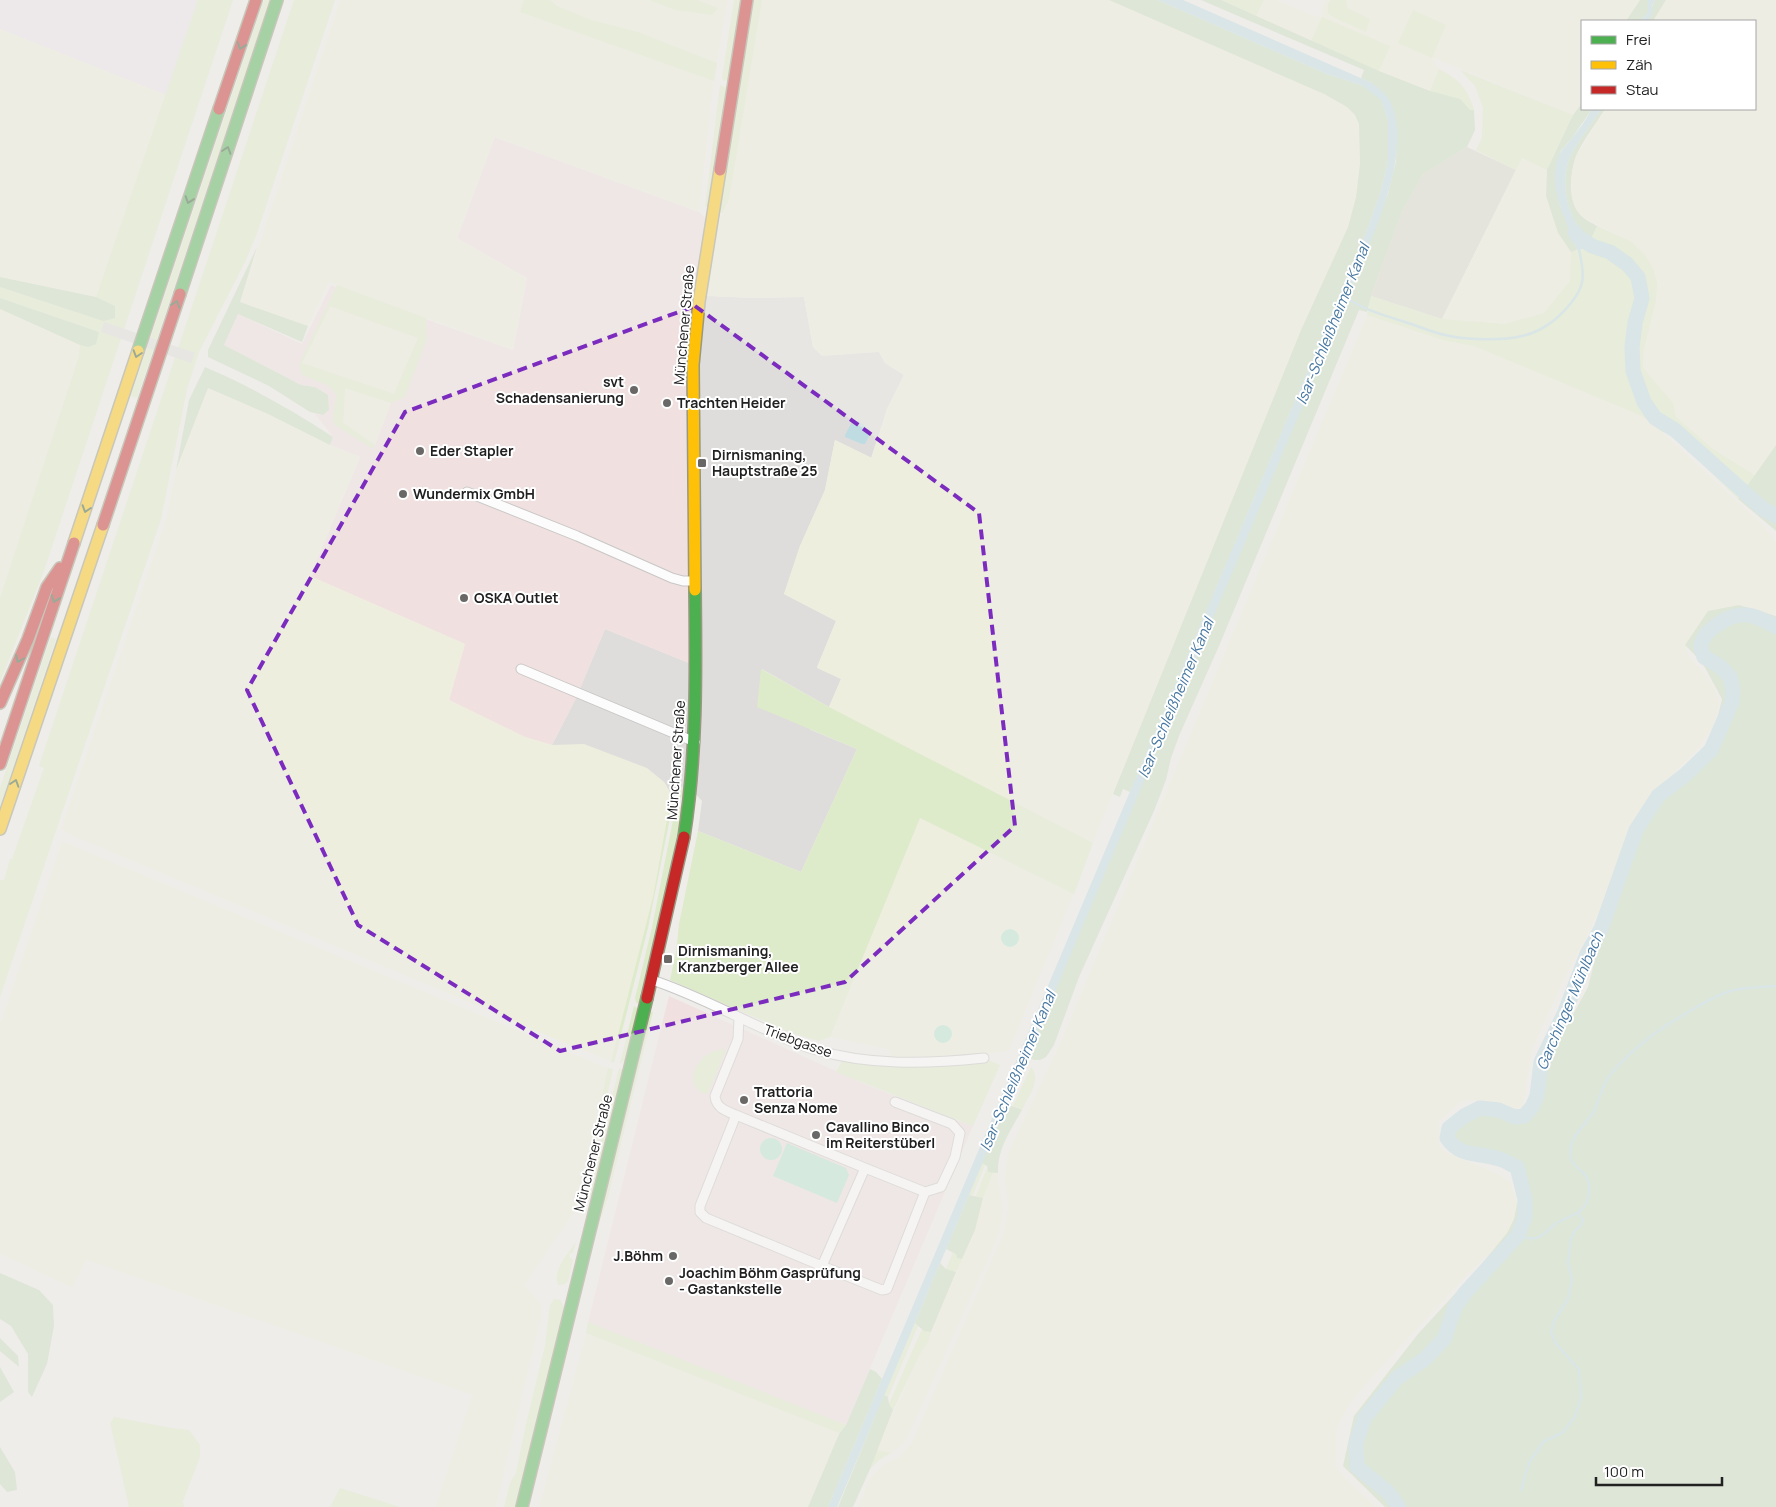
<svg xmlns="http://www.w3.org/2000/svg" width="1776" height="1507" viewBox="0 0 1776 1507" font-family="Manrope,sans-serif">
<rect width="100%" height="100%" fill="#efedea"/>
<path fill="#dedddb" d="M 696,295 L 752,298 L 804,297 L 813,347 L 879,352 L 885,363 L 904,375 L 887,409 L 871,458 L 835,440 L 825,490 L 800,546 L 784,594 L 836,621 L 817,667 L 841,679 L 829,707 L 762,669 L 811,730 L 857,749 L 801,872 L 698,831 L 702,801 L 686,783 L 674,799 L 664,782 L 552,745 L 576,698 L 605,629 L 689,663 L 688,373 Z"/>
<path fill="#f0e1e0" d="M 494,137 L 699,212 L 715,228 L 706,296 L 697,295 L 688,373 L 689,663 L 605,629 L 576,698 L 552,745 L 525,737 L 449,700 L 465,644 L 310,576 L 360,457 L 330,445 L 333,437 L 315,414 L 323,415 L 315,387 L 301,385 L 224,345 L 238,314 L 302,344 L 331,285 L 513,350 L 527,278 L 457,239 Z
M 669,996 L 867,1085 L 973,1126 L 846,1425 L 588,1322 Z"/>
<path fill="#ece3e9" d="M 0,0 L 198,0 L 166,95 L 0,29 Z"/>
<path fill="#d8d8cc" d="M 1467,147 L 1516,170 L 1442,319 L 1371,296 L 1402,212 L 1423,174 Z"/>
<path fill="#eeeede" d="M 340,0 L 524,0 L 520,12 L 714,81 L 699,212 L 495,137 L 457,238 L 527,278 L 513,350 L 329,282 L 308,326 L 240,302 Z
M 550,0 L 649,0 L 675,10 L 718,8 L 697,0 L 728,0 L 717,63 L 638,32 L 591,21 L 557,6 Z
M 762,0 L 1109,0 L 1324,94 L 1347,107 L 1355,115 L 1359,124 L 1360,164 L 1356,197 L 1348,227 L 1301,330 L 1093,843 L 829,707 L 841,679 L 817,668 L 836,621 L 784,594 L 800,546 L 825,490 L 835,440 L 872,458 L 887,409 L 904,375 L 885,363 L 879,352 L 822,356 L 813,347 L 804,297 L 752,298 L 706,296 L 715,228 L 729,200 Z
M 1264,0 L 1276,0 L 1313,15 L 1322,17 L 1322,9 L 1326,0 L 1640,0 L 1626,21 L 1582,21 L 1582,103 L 1573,115 L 1433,58 L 1439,69 L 1430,91 L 1379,71 L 1390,45 L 1322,18 L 1311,41 L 1256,16 Z
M 1666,0 L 1776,0 L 1776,445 L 1756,476 L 1713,449 L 1676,417 L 1672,403 L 1643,368 L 1643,353 L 1632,242 L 1585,219 L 1577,211 L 1572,198 L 1571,179 L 1575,158 L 1605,109 L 1755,109 L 1755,21 L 1653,21 Z
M 0,29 L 166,95 L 96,297 L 0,277 Z
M 1522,158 L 1547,170 L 1546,196 L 1558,233 L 1571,252 L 1570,281 L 1544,313 L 1505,324 L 1442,319 Z
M 330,306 L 418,338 L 394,394 L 302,363 Z
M 0,309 L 80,345 L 79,356 L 0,598 Z
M 1367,315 L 1446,341 L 1474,346 L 1642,416 L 1662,432 L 1764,526 L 1773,537 L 1776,543 L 1776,613 L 1764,615 L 1739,605 L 1708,611 L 1685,645 L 1689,656 L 1707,676 L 1715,688 L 1719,701 L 1717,714 L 1712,729 L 1698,749 L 1658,789 L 1636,816 L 1629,830 L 1602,906 L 1562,984 L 1532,1050 L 1523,1106 L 1517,1109 L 1512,1109 L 1496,1103 L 1469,1100 L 1460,1102 L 1439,1122 L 1439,1145 L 1444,1151 L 1496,1173 L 1511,1182 L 1517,1204 L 1514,1219 L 1507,1233 L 1499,1244 L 1469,1273 L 1375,1374 L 1349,1405 L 1337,1428 L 1336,1466 L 1345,1478 L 1376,1507 L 858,1507 L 870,1478 L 884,1464 L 899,1457 L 912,1442 L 1004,1231 L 1008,1206 L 1004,1180 L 1008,1153 L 1060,1043 Z
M 345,387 L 391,403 L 375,445 L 343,423 Z
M 208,388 L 268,414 L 330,445 L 360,457 L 310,576 L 465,644 L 449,700 L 525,737 L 552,745 L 584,744 L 647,768 L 664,782 L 674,799 L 669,808 L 653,897 L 611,1062 L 73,836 L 61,829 L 166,519 L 176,470 Z
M 920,818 L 1074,894 L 1009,1051 L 944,1059 L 891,1060 L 890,1050 L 830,1037 Z
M 62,841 L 608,1068 L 579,1205 L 525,1285 L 541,1304 L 541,1317 L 496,1507 L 435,1507 L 472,1395 L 86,1260 L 73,1288 L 0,1254 L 0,1024 Z
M 993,1172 L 998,1173 L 1003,1211 L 1000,1230 L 993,1249 L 908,1437 L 901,1446 L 891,1453 L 876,1450 L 920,1354 L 928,1342 L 956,1272 L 975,1230 L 983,1198 Z
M 586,1333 L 839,1433 L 808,1507 L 539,1507 Z"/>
<path fill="#ddebca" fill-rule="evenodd" d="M 198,0 L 233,0 L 44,571 L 0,682 L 0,598 L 79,356 L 80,345 L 88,347 L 99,332 L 0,298 L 0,287 L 103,321 L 115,306 L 96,297 Z
M 264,0 L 270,0 L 137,398 L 131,396 Z
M 294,0 L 335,0 L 256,236 L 245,262 L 199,352 L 187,389 L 161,519 L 0,997 L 0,880 L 4,880 L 10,859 L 12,859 L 44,768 L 39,766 Z
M 524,0 L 550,0 L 557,6 L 591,20 L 638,32 L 717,63 L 714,81 L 520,12 Z
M 649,0 L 697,0 L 718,8 L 712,15 L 675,10 Z
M 734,0 L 741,0 L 729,79 L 724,81 L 722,78 Z
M 753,0 L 762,0 L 729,200 L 722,213 L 721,213 L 720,200 Z
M 1221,0 L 1264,0 L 1256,16 Z
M 1331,0 L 1346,0 L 1347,8 L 1370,19 L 1366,32 L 1331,16 L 1328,13 L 1328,4 Z
M 1413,10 L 1446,25 L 1432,58 L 1398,43 Z
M 1322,17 L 1390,46 L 1379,71 L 1311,41 Z
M 1439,69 C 1458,79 1468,88 1474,110 L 1470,111 L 1430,91 Z
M 1460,70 L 1573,115 L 1547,170 L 1522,158 L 1516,170 L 1476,150 L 1482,138 L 1483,108 L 1475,86 Z
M 720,85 L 727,88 L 708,207 L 705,207 Z
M 1597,226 L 1632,242 L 1645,255 L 1653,269 L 1657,283 L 1656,301 L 1643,353 L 1643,368 L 1673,403 L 1676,417 L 1713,449 L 1756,476 L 1738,499 L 1676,439 L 1665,432 L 1662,432 L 1642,416 L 1474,346 L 1446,341 L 1367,315 L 1371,296 L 1442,319 L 1505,324 L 1544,313 L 1570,281 L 1571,252 L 1587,248 Z
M 337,285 L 426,318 L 427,339 L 405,397 L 391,403 L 345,388 L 343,423 L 375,445 L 373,449 L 335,425 L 333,420 L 336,394 L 329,386 L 302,375 L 299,364 ZM 330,306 L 418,338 L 394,394 L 302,363 Z
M 51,637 L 56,639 L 0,806 L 0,788 Z
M 761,669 L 829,707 L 1093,843 L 1074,894 L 920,818 L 830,1037 L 819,1041 L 791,1033 L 670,980 L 676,952 L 679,924 L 698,831 L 801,872 L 857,749 L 757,707 Z
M 686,783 L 681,799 L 671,813 L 648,928 L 614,1063 L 611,1062 L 653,897 L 669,808 Z
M 683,803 L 671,872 L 656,938 L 645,973 L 640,1004 L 636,1003 L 635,998 L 652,927 L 674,815 Z
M 634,1006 L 637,1008 L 638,1011 L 627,1059 L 620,1064 Z
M 649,1011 L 653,1012 L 608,1197 L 593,1242 Z
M 724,1049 L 726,1050 L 708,1093 L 705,1094 C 686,1087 692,1067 705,1056 C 710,1052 717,1050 724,1049 Z
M 988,1060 L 1000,1065 L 973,1126 L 836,1072 L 842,1061 L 892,1066 L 943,1065 Z
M 1031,1067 C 1042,1080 1028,1097 1022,1110 L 1013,1106 Z
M 608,1068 L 613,1069 L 589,1175 L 584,1210 L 579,1205 Z
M 619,1068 L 623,1070 L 623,1073 L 595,1188 L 589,1200 L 592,1176 Z
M 982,1163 L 985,1165 L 973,1195 L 969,1195 Z
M 987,1168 L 988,1172 L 993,1172 L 983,1198 L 976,1196 Z
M 576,1242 L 573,1253 L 570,1253 L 569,1256 L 573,1260 L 568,1281 L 565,1284 L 558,1285 C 552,1270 568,1254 576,1242 Z
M 953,1252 L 956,1254 L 957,1258 L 962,1259 L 956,1272 L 946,1269 Z
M 554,1299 L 560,1300 L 564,1307 L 563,1313 L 517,1507 L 504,1507 L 510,1483 L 516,1473 L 526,1424 L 545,1346 L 550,1305 Z
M 588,1322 L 846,1425 L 839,1433 L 586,1333 Z
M 915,1323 L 918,1326 L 888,1397 L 884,1395 Z
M 922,1329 L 924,1331 L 931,1332 L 928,1342 L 920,1354 L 893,1410 L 889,1404 Z
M 114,1417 C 139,1421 164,1428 189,1430 L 200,1445 L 200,1457 L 183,1501 L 184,1507 L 129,1507 L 111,1427 L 110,1423 Z
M 876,1450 L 891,1453 L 879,1460 L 870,1469 Z
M 340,1488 L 400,1507 L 330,1507 Z"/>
<path fill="#cbddc0" d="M 1109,0 L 1158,0 L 1327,74 L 1361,85 L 1374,93 L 1381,100 L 1388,121 L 1388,161 L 1381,191 L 1367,230 L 1130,792 L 1123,789 L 1120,797 L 1113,794 L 1301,330 L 1348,227 L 1356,197 L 1360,164 L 1359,124 L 1355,115 L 1347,107 L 1324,94 Z
M 1201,0 L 1221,0 L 1379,71 L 1430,91 L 1460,99 L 1470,110 L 1474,110 L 1475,130 L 1467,147 L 1423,174 L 1402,212 L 1371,296 L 1367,312 L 1359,310 L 1219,646 L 1179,736 L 1171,758 L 1166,780 L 1154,811 L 1079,977 L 1054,1045 L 1046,1057 L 1040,1060 L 1034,1060 L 1027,1057 L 1357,275 L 1388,194 L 1396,161 L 1397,139 L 1396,120 L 1372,83 L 1361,78 L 1364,70 Z
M 1640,0 L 1648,0 L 1648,12 L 1641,21 L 1626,21 Z
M 1655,0 L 1666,0 L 1653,21 L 1648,21 C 1652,14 1651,6 1655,0 Z
M 1582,103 L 1582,109 L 1592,109 L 1572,138 L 1560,152 L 1559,203 L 1577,250 L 1571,252 L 1558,233 L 1546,196 L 1547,170 L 1573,115 Z
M 1601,109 L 1605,109 C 1597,122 1579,146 1575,159 C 1570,174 1568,198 1578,212 C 1583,219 1590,222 1597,226 L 1590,241 C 1568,221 1558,182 1571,155 C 1579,139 1592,124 1601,109 Z
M 257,247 L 240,302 L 308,326 L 302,342 L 238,314 L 224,345 L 301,385 L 315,387 L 328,395 L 329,410 L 323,415 L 310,412 L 269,386 L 208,357 L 208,350 Z
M 0,277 L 96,297 L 115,306 L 115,318 L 103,321 L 0,287 Z
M 0,298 L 99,332 L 96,344 L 88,347 L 80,345 L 0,309 Z
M 205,367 C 250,386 292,410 333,437 L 330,445 L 268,414 L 208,388 L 176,470 L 189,400 Z
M 1776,445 L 1776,531 L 1738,499 Z
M 1739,605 L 1776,616 L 1776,1507 L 1385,1507 L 1343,1466 L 1354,1416 L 1418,1334 L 1475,1272 L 1507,1233 L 1514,1219 L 1517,1204 L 1522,1192 L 1524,1175 L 1519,1162 L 1462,1147 L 1454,1142 C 1454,1137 1452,1131 1456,1127 C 1460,1120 1480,1111 1488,1112 C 1499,1112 1510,1120 1522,1122 L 1536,1113 L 1547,1063 L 1588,987 L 1619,865 L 1657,795 L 1709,752 L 1722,699 L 1702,662 L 1685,645 L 1708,611 Z
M 1007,1104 L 1022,1110 C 1011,1130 997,1149 998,1173 L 988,1172 L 987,1166 L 982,1163 Z
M 969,1195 L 983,1198 L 975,1230 L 962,1259 L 957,1258 L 956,1254 L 946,1249 Z
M 940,1263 L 946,1269 L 956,1272 L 931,1332 L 924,1331 L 915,1323 Z
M 0,1273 L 39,1290 L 53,1305 L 54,1326 L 47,1364 L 32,1397 L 28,1392 L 28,1354 L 11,1326 L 0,1319 Z
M 0,1338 L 18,1356 L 19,1367 L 0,1351 Z
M 0,1367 L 14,1392 L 0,1402 Z
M 870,1369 L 876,1372 L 882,1379 L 828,1507 L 808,1507 L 839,1434 L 846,1425 Z
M 884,1395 L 888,1397 L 889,1404 L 893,1410 L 870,1469 L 853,1507 L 838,1507 Z
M 0,1447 L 15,1472 L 17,1490 L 7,1492 L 0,1484 Z"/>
<path fill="#b6e5d0" d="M1001 938a9 9 0 1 1 18 0a9 9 0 1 1-18 0Z
M934 1034a9 9 0 1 1 18 0a9 9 0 1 1-18 0Z
M760 1149a11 11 0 1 1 22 0a11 11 0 1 1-22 0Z
M 787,1143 L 846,1168 L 849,1175 L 837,1203 L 773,1176 Z"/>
<path fill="#bfdce2" d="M 1158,0 L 1183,0 L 1372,83 C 1380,89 1388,95 1392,105 C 1412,154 1372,239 1352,286 C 1339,319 1325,351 1312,384 L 837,1507 L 828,1507 L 1367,230 L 1381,191 L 1388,161 L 1388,121 L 1381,100 L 1361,85 L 1327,74 Z
M 1648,0 L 1655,0 L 1652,5 C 1654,11 1651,16 1648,21 L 1641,21 L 1648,12 Z
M 1592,109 L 1601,109 C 1592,124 1579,139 1571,155 C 1558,182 1568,221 1590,241 L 1587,248 L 1577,250 C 1567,220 1545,186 1560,153 C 1563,148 1569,143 1572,138 C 1580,129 1586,119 1592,109 Z
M 859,421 L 871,432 L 865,444 L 862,444 L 845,437 L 845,435 L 852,422 Z"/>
<path fill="#dedddc" d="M 104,322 L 195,353 L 191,363 L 101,332 Z"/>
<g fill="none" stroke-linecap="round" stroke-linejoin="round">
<path stroke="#bfdce2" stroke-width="2.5" d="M 1345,297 C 1364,310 1384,315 1405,322 C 1418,326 1432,332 1445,335 C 1465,340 1502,341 1522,336 C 1537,333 1553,323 1564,311 C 1586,288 1585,279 1579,249
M 1518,1235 C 1524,1238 1529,1239 1536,1238 C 1542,1237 1549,1229 1554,1225 C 1564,1217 1583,1215 1587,1201 C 1598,1168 1569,1173 1570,1152 C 1570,1137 1585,1125 1593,1113 C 1600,1101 1601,1086 1610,1075 C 1630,1050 1662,1027 1690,1011 C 1702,1004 1713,997 1727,992 C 1742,987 1760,987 1776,986
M 1521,1490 L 1529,1463 L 1543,1442 L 1562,1433 L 1575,1417 L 1581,1396 L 1579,1370 L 1555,1342 L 1551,1332 L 1554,1321 L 1568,1299 L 1572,1279 L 1568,1263 L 1571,1238 L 1576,1229 L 1581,1226 L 1583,1220 L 1578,1213"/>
<path stroke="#bfdce2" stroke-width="15" d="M 1575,232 L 1577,236 L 1592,246 L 1610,252 L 1627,264 L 1638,277 L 1642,298 L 1635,323 L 1632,347 L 1633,371 L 1644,402 L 1655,418 L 1675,430 L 1762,508 L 1776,516
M 1399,1507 L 1389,1493 L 1357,1467 L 1356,1443 L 1365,1417 L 1397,1378 L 1425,1359 L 1444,1339 L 1455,1307 L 1465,1293 L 1518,1235 L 1525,1217 L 1525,1199 L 1517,1167 C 1511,1165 1505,1160 1499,1159 C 1479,1152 1460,1158 1447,1138 L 1449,1128 L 1464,1116 L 1480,1108 L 1499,1110 L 1515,1117 L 1524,1116 L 1532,1107 L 1537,1096 L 1541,1062 L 1565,1012 L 1587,954 L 1601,929 L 1636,830 L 1658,796 L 1685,775 L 1711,750 L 1732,702 L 1733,690 L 1730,677 L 1721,667 L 1704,657 C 1703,654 1701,649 1701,646 C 1703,629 1732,613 1747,615 C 1757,616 1768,622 1776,627"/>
<defs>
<path id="street" d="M 467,492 L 577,536 L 672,578 L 683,581 L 695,581
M 521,669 L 695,742
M 652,980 C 695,994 736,1017 778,1035 C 789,1040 801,1046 813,1049 C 869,1066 926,1064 984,1058
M 736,1115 L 865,1168 L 822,1266 L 706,1218 L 700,1212 L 700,1206 L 736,1115 C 726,1111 716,1108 715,1096 L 738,1039 L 739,1018
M 865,1168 L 925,1192 L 941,1187 L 955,1157 L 960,1133 L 952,1124 L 895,1102
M 822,1266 L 882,1290 L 887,1289 L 925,1192"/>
<path id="fast" d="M 180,294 L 277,0
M 138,351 L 219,109
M 684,837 C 697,754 696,674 695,590
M 522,1507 L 647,998"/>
<path id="slow" d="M 74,543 L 138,351
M 695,590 L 693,365 L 699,302 L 720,170
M 0,829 L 103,525"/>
<path id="jam" d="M 219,109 L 256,0
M 720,170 L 747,0
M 103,525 L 180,294
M 0,703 L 28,639 L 47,587 L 60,568
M 0,764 L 74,543
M 647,998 L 684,837"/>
</defs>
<use href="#street" stroke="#c8c7c6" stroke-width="11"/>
<use href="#fast" stroke="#999982" stroke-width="14"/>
<use href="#slow" stroke="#999982" stroke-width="14"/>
<use href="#jam" stroke="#999982" stroke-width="14"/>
<use href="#street" stroke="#fdfcfc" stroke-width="9"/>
<use href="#fast" stroke="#4caf50" stroke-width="11"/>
<use href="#slow" stroke="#ffc107" stroke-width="11"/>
<use href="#jam" stroke="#c62828" stroke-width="11"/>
</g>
<defs><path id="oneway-chevron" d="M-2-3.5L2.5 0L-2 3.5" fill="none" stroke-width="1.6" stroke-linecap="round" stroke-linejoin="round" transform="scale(1.25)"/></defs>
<g stroke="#325a34">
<use href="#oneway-chevron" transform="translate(241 46) rotate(109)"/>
<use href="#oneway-chevron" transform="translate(227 150) rotate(-72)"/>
<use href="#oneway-chevron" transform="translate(189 200) rotate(109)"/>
<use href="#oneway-chevron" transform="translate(176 304) rotate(-72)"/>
<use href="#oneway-chevron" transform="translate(137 354) rotate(108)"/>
<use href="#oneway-chevron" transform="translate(86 509) rotate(108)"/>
<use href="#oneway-chevron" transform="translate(55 599) rotate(109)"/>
<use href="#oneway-chevron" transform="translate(19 659) rotate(113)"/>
<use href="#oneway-chevron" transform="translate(15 783) rotate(-72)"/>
</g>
<path d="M0 0H1776V1507H0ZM 695,306 L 979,513 L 1015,826 L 845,982 L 560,1051 L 358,925 L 247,690 L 405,412 Z" fill="#efedea" fill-opacity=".55" fill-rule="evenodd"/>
<path fill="none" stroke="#7b2cbf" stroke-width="4" stroke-dasharray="10 6" stroke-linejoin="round" d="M 695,306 L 979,513 L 1015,826 L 845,982 L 560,1051 L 358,925 L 247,690 L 405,412 Z"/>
<g fill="#696867" stroke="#fff" stroke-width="2">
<circle cx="634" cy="390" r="5"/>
<circle cx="667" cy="403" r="5"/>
<circle cx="420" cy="451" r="5"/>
<rect x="697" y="458" width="10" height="10" rx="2.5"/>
<circle cx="403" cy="494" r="5"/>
<circle cx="464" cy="598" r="5"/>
<rect x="663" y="954" width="10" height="10" rx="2.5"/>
<circle cx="744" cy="1100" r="5"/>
<circle cx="816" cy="1135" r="5"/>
<circle cx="673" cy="1256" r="5"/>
<circle cx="669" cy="1281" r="5"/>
</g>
<g text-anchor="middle" stroke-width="4" stroke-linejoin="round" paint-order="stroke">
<g font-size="14" fill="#212121" stroke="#fff">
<text transform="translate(684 325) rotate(-85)" y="5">Münchener Straße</text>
<text transform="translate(676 760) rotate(-86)" y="5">Münchener Straße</text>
<text transform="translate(798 1041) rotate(20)" y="5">Triebgasse</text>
<text transform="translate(593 1153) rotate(-76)" y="5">Münchener Straße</text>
</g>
<g font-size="14" font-weight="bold" fill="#212121" stroke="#fff" text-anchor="start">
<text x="624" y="387" text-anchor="end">svt<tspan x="624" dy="16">Schadensanierung</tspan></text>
<text x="677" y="408">Trachten Heider</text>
<text x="430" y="456">Eder Stapler</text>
<text x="712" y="460">Dirnismaning,<tspan x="712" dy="16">Hauptstraße 25</tspan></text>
<text x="413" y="499">Wundermix GmbH</text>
<text x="474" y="603">OSKA Outlet</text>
<text x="678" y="956">Dirnismaning,<tspan x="678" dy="16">Kranzberger Allee</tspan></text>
<text x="754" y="1097">Trattoria<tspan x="754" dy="16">Senza Nome</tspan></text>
<text x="826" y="1132">Cavallino Binco<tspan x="826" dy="16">im Reiterstüberl</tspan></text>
<text x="663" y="1261" text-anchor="end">J.Böhm</text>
<text x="679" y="1278">Joachim Böhm Gasprüfung<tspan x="679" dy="16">- Gastankstelle</tspan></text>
</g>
<g font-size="15" font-style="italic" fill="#4777a1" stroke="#fff">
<text transform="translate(1333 324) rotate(-68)" y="5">Isar-Schleißheimer Kanal</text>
<text transform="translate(1176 698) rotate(-67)" y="5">Isar-Schleißheimer Kanal</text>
<text transform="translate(1570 1001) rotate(-67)" y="5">Garchinger Mühlbach</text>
<text transform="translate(1018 1071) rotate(-67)" y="5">Isar-Schleißheimer Kanal</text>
</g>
</g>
<rect x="1581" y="20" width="175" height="90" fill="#ffffff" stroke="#a6a6a6"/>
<rect x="1591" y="36" width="25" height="8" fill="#4caf50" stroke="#a6a6a6"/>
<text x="1626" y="45" font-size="15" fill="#212121">Frei</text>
<rect x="1591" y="61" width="25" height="8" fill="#ffc107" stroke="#a6a6a6"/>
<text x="1626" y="70" font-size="15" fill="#212121">Zäh</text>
<rect x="1591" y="86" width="25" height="8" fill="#c62828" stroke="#a6a6a6"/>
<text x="1626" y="95" font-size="15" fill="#212121">Stau</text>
<path d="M1596 1477v8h126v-8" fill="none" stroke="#212121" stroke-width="2.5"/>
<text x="1604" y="1477" font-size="15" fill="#212121" stroke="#ffffff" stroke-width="4" paint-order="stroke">100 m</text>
</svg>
